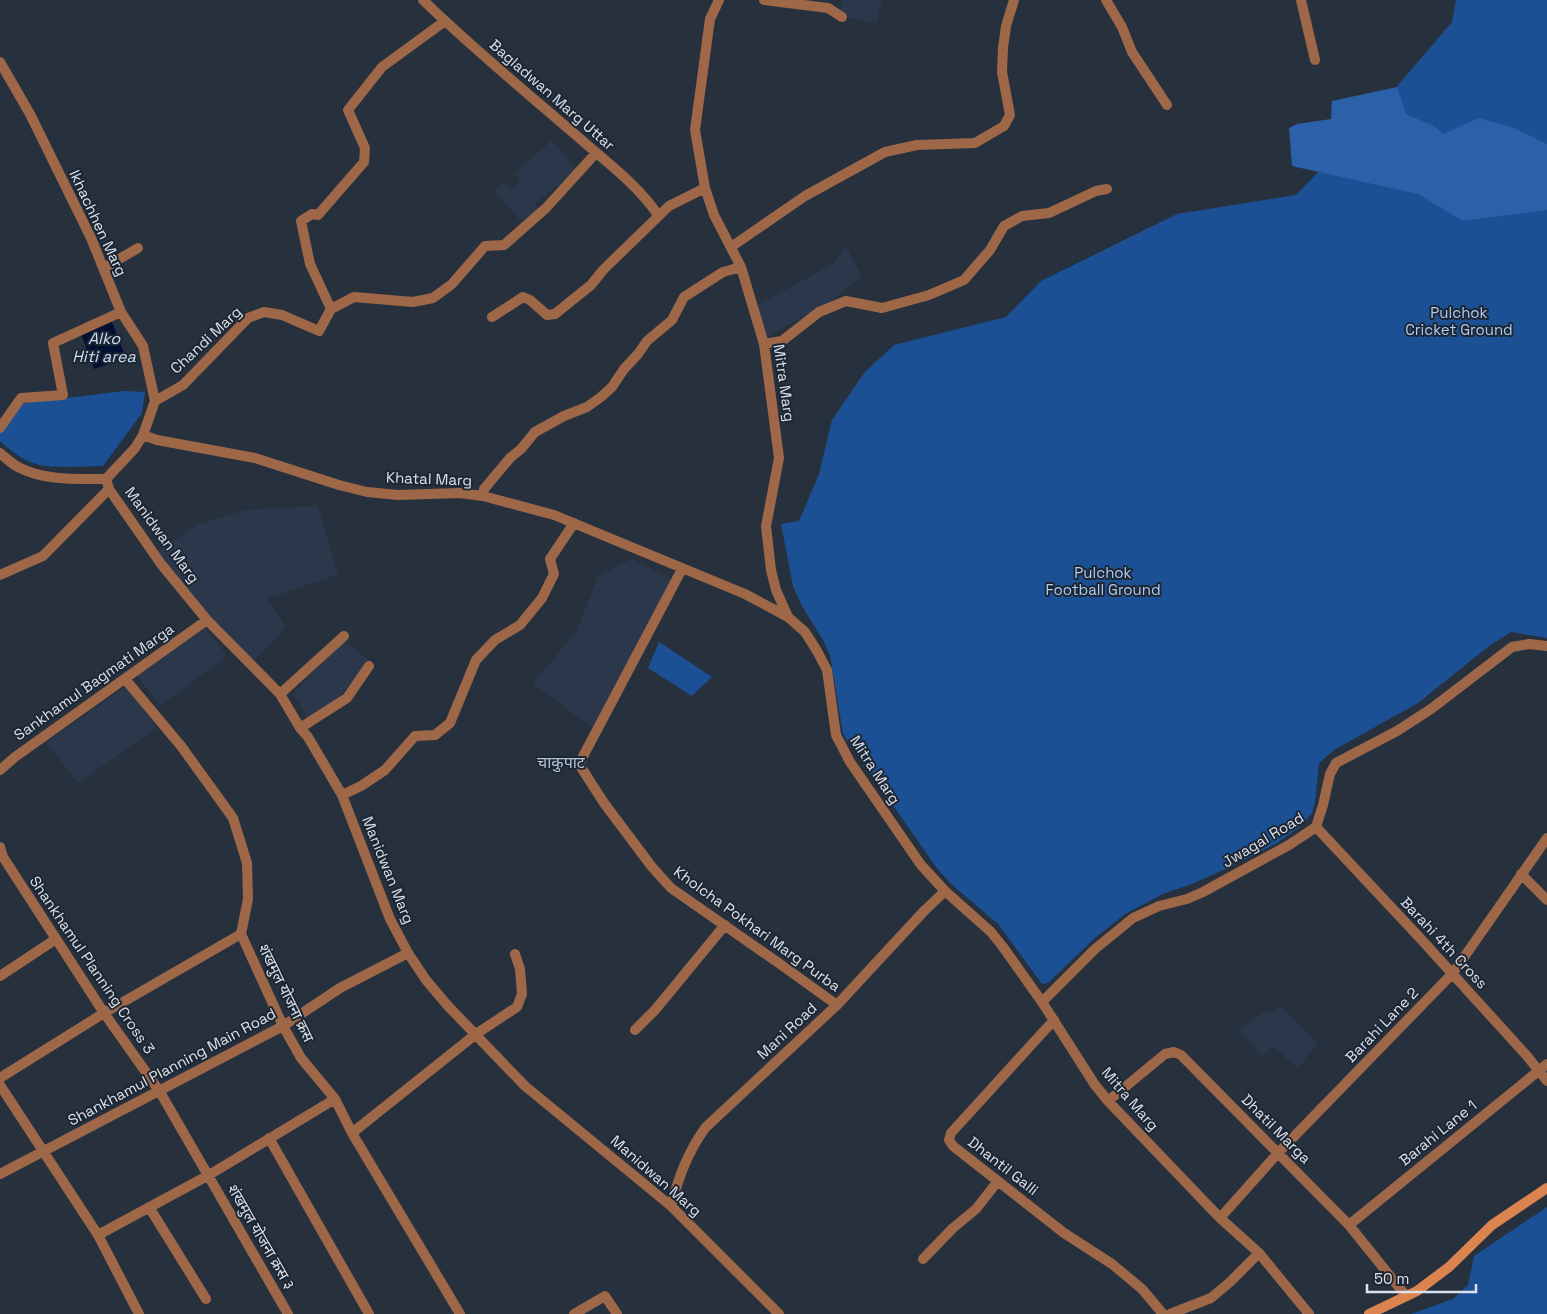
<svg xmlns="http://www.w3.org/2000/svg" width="1547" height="1314" viewBox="0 0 1547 1314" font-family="'Space Grotesk','Noto Sans Devanagari',sans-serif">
<rect width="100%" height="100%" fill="#27313e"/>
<path fill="#2b384b" d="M 842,0 L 882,0 L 876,23 L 849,18 L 840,10 Z
M 551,141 L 557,146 L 576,170 L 535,204 L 539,209 L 532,216 L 520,220 L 494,190 L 503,182 L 510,190 L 521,181 L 515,173 Z
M 845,245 L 862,276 L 830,302 L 767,337 L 756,306 L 834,263 Z
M 318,506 L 338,574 L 267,599 L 286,627 L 251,664 L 156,552 L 197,525 L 245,510 Z
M 631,559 L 674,580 L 594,729 L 533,683 L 577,631 L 598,576 Z
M 203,625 L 227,656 L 160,706 L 137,675 Z
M 344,641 L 370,661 L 333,703 L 307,717 L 293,694 L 317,667 Z
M 128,685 L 156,729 L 78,783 L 46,742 Z
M 1282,1006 L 1317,1044 L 1298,1068 L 1272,1046 L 1263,1056 L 1239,1031 L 1265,1011 L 1269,1013 Z"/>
<path fill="#1c5094" d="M 1456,0 L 1547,0 L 1547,638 L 1511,632 L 1489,646 L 1418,703 L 1334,750 L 1319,763 L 1315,803 L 1312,813 L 1300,827 L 1277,843 L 1230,867 L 1194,883 L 1163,894 L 1125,914 L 1095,938 L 1048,983 L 1042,984 L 998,924 L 951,884 L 936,867 L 843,734 L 830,655 L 823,640 L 802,606 L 793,586 L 781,524 L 799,521 L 819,474 L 832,420 L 864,373 L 894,345 L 1006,317 L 1041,281 L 1177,214 L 1296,195 L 1369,119 L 1452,22 Z
M 124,391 L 145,392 L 142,413 L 103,466 C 86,466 51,469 36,464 C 22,460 11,451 0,441 L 0,430 L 18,404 Z
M 659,642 L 712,677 L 692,696 L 648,668 Z
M 1547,1207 L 1547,1314 L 1411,1314 L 1453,1299 L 1468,1285 L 1474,1256 Z"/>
<path fill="#2b61a8" d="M 1397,87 L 1406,114 L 1434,126 L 1443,134 L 1479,118 L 1514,128 L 1547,144 L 1547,210 L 1463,221 L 1418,194 L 1292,166 L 1289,128 L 1297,124 L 1331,119 L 1332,101 Z"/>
<path fill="#001134" d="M 110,317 L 126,358 L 94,369 L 80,331 Z"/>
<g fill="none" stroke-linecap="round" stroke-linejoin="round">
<path stroke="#9e6747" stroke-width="10" d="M 423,0 C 472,48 525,91 577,136 C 606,162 636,183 658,215
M 719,0 L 710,19 L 695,130 L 705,188 L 714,215 L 741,267 L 764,344 L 779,458 L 766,526 L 771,570 L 776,590 L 788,617 L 805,632 L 817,651 L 827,670 L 836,735 L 850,762 L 921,865 L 945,891 L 991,932 L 1003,947 L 1042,1002 L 1095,1085 L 1108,1101 L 1220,1218 L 1259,1253 L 1309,1314
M 764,0 L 828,8 L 842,17
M 1106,0 L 1122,27 L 1132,52 L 1167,105
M 1301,0 L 1315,60
M 0,62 L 30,114 L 91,238 L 121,312 L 143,346 L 155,401
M 731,247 L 805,196 L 885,152 L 917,145 L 975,143 L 1004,126 L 1010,115 L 1002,72 L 1003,48 L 1006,26 L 1014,0
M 104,268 L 138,248
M 331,309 L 310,264 L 301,221 L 312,214 L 318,215 L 364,162 L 365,148 L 348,110 L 382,67 L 445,21
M 492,317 L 523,297 L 530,300 L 547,315 L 555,314 L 591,285 L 604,269 L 669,206 L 705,188
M 764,344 L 782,341 L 819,312 L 846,301 L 882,308 L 929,295 L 964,280 L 990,250 L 1004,226 L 1022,216 L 1049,213 L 1096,191 L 1107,189
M 0,428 L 21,398 L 63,395 L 53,343 L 121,312
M 143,435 L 157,440 L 255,458 L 339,485 L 367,492 L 398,495 L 459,493 L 483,496 L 554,515 L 745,594 L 788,617
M 0,453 C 6,458 12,464 18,467 C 44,481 78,479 106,479
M 106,479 L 109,489 L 161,564 L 207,620 L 280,694 L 300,728 L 308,737 L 342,795 L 390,919 L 408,953 L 426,980 L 448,1006 L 525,1086 L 671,1206 L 779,1314
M 106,479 L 135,448 L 143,435 L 155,401 L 183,385 L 248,318 L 264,312 L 282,315 L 319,331 L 331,309 L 354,297 L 413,302 L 433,298 L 452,284 L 485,246 L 504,245 L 546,208 L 596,153
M 483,496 L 484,489 L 510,458 L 521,449 L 535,432 L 564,416 L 587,407 L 601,397 L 612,387 L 624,369 L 638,354 L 647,341 L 672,320 L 684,297 L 723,272 L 741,267
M 682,569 L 579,764 L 604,803 L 652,867 L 671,888 L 780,964 L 837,1005
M 0,575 L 43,556 L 109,489
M 125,679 L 181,746 L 233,818 L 247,863 L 248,899 L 241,934 L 283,1026 L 301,1058 L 335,1099 L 352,1133 L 460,1314
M 280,694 L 344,636
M 300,728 L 347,698 L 369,666
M 0,770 L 15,757 L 207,620
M 342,795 L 361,786 L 385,770 L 415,736 L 435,735 L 450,723 L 476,660 L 495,640 L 520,625 L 542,598 L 554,574 L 550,559 L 574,523
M 1316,827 L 1419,937 L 1527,1056 L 1547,1081
M 0,847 L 3,857 L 104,1013 L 160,1092 L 288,1314
M 1521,874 L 1547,900
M 0,976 L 56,939
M 1042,1002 L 1095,949 L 1133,918 L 1159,906 L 1187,899 L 1203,892 L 1289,845 L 1316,827 L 1323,805 L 1330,774 L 1336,763 L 1397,731 L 1431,709 L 1512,647 L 1529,644 L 1547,646
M 1054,1020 L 951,1133 L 949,1140 L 953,1146 L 1064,1233 L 1112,1264 L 1142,1289 L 1163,1314
M 635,1030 L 655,1010 L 725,925
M 0,1078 L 104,1013 L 241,934
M 0,1085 L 98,1235 L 139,1314
M 1108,1101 L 1165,1054 L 1174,1052 L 1181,1055 L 1349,1225 L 1406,1296
M 352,1133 L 476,1034 L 517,1007 L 522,994 L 520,969 L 515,954
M 269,1138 L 369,1314
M 0,1174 L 283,1026 L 340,988 L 408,953
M 671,1206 C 679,1176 687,1154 705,1128 L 837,1005 L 925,910 L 945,891
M 149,1207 L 206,1299
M 1220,1218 L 1278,1153 L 1453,973 L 1547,838
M 1349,1225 L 1547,1064
M 98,1235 L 209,1175 L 335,1099
M 923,1259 L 953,1228 L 976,1209 L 998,1181
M 574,1314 L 605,1296 L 617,1314
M 1170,1314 L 1211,1298 L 1230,1282 L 1259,1253"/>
<path stroke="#db844f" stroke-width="10" d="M 1369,1314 L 1417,1291 L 1449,1267 L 1492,1225 L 1547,1188"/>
</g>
<g text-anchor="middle" stroke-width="4" stroke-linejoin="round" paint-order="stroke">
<g font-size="15" fill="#dbe1ea" stroke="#1d2734">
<text transform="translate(552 95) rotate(41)" y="5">Bagladwan Marg Uttar</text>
<text transform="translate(98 223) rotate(65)" y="5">Ikhachhen Marg</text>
<text transform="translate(206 340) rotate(-43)" y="5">Chandi Marg</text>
<text transform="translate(784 383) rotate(82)" y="5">Mitra Marg</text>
<text transform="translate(429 479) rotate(2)" y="5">Khatal Marg</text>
<text transform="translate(162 535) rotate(54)" y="5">Manidwan Marg</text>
<text transform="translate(94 682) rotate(-35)" y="5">Sankhamul Bagmati Marga</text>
<text transform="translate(875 770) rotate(57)" y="5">Mitra Marg</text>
<text transform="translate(1263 840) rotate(-31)" y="5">Jwagal Road</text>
<text transform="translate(388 870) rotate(68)" y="5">Manidwan Marg</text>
<text transform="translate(757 929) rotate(36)" y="5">Kholcha Pokhari Marg Purba</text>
<text transform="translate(1444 943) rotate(47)" y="5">Barahi 4th Cross</text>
<text transform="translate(92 965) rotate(56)" y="5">Shankhamul Planning Cross 3</text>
<text transform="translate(286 993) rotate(64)" y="5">शंखमुल योजना क्रस</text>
<text transform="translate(1382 1025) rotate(-46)" y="5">Barahi Lane 2</text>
<text transform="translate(787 1031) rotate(-43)" y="5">Mani Road</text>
<text transform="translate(172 1067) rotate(-28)" y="5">Shankhamul Planning Main Road</text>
<text transform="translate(1130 1099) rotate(49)" y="5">Mitra Marg</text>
<text transform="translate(1276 1129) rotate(45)" y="5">Dhatil Marga</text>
<text transform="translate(1438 1133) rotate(-39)" y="5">Barahi Lane 1</text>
<text transform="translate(1003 1166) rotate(38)" y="5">Dhantil Galli</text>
<text transform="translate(656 1176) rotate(41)" y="5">Manidwan Marg</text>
<text transform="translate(261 1237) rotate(60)" y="5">शंखमुल योजना क्रस ३</text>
</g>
<g font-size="15" fill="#afccf3" stroke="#1d2734">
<text x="1459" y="318">Pulchok<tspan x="1459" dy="17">Cricket Ground</tspan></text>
<text x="1103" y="578">Pulchok<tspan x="1103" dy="17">Football Ground</tspan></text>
</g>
<g font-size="16" font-style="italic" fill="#cfddf1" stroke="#1d2734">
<text x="104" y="344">Alko<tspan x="104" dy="18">Hiti area</tspan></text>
</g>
<g font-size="16" fill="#b5c2d3" stroke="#1d2734">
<text x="561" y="768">चाकुपाट</text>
</g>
</g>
<path d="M1367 1284v8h109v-8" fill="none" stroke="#dbe1ea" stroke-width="2.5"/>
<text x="1374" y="1284" font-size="15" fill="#dbe1ea" stroke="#1d2734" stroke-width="4" paint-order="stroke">50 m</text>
</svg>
